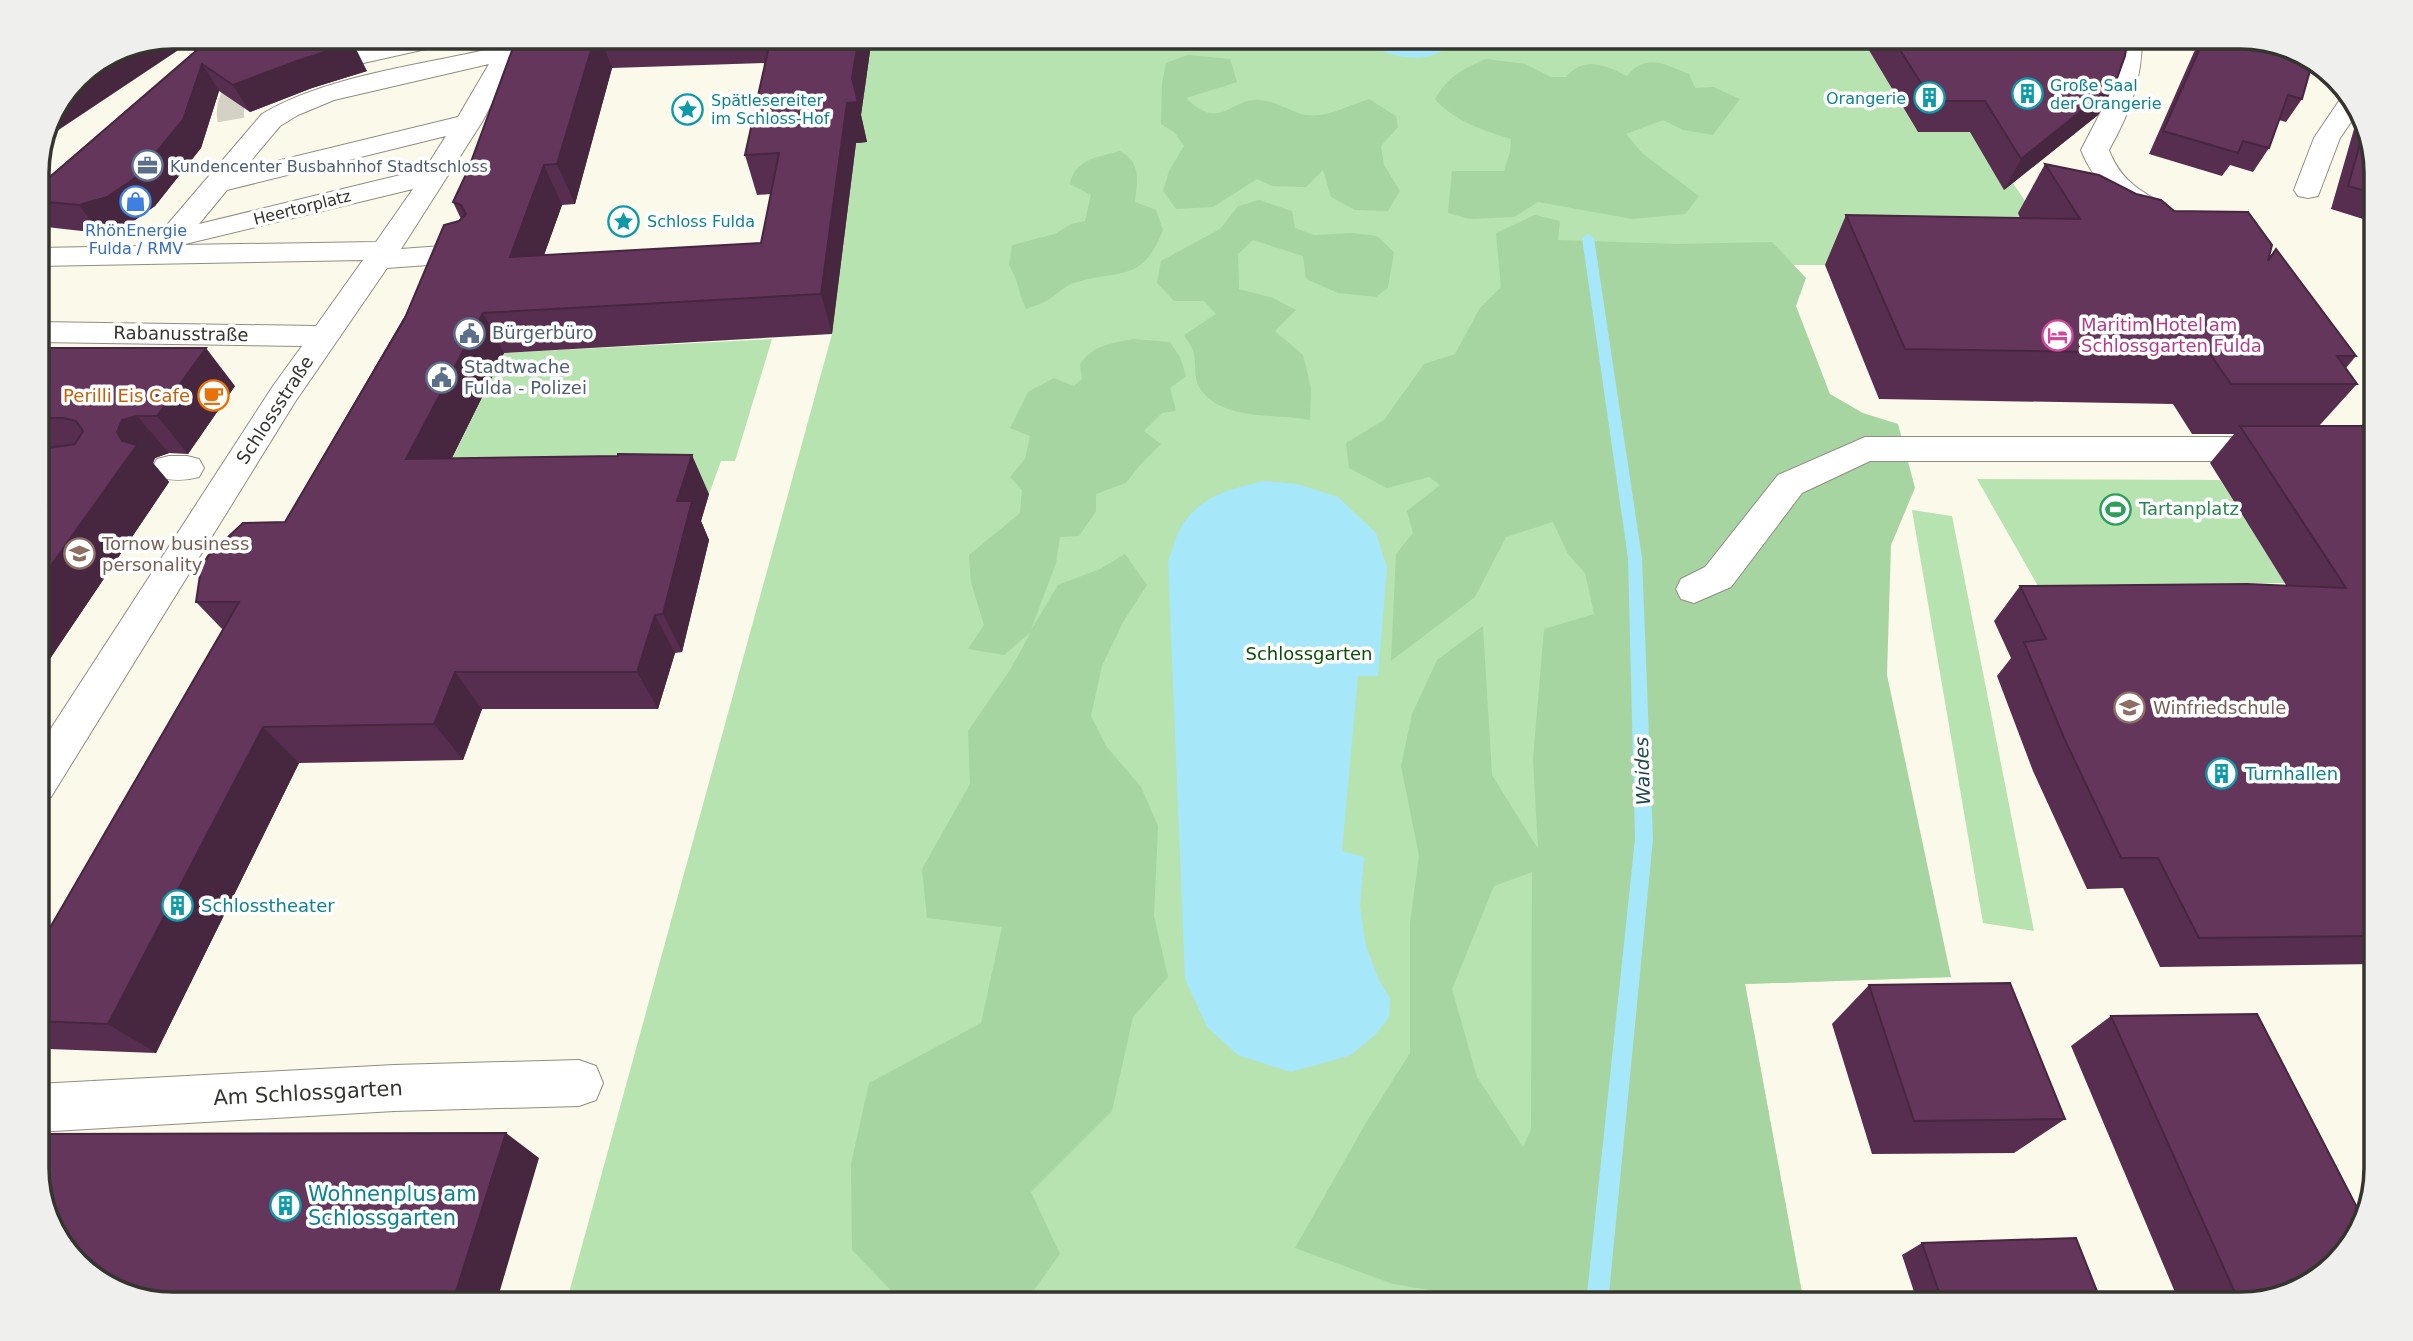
<svg xmlns="http://www.w3.org/2000/svg" width="2413" height="1341" viewBox="0 0 2413 1341" font-family="'DejaVu Sans',sans-serif">
<rect width="100%" height="100%" fill="#fbf9ea"/>
<path fill="#b6e3b0" d="M 871,37 L 1861,37 L 1916,129 L 1924,132 L 1978,132 L 2034,214 L 2042,255 L 1825,265 L 1747,265 L 1951,977 L 1745,984 L 1804,1304 L 566,1304 L 832,334 L 856,143 L 867,141 L 861,118 Z
M 772,339 L 735,461 L 721,461 L 709,494 L 433,498 L 504,353 Z
M 1977,479 L 2220,480 L 2285,583 L 2038,586 Z
M 1912,510 L 1952,516 L 2034,931 L 1983,923 Z"/>
<path fill="#a6d5a1" fill-rule="evenodd" d="M 1188,55 L 1230,59 L 1237,82 L 1186,98 C 1221,133 1231,97 1260,100 C 1280,102 1292,113 1306,115 C 1326,118 1350,105 1369,99 L 1396,116 L 1398,127 L 1381,146 L 1384,165 L 1400,191 L 1388,211 L 1355,210 L 1331,197 L 1323,170 L 1306,187 L 1272,186 L 1257,179 L 1213,207 L 1176,209 L 1163,191 L 1169,171 L 1184,146 L 1175,133 L 1161,124 L 1162,84 L 1166,63 Z
M 1486,59 L 1525,64 L 1551,77 L 1566,77 C 1584,56 1605,65 1627,76 C 1647,52 1665,65 1689,74 L 1695,88 L 1713,87 L 1740,99 L 1713,135 L 1683,130 L 1663,120 L 1626,134 L 1642,153 L 1699,196 L 1685,214 L 1632,219 L 1538,202 L 1514,217 L 1470,219 L 1448,213 L 1452,171 L 1504,171 L 1510,152 L 1511,139 C 1482,130 1457,122 1435,100 C 1447,77 1462,69 1486,59 Z
M 1120,151 C 1142,163 1137,181 1135,202 L 1156,210 L 1163,230 C 1141,285 1120,268 1074,283 C 1066,285 1059,293 1051,298 C 1044,303 1034,306 1026,309 C 1019,295 1018,279 1009,265 L 1012,245 L 1055,234 L 1071,224 L 1085,221 L 1091,195 L 1070,184 C 1074,159 1099,157 1120,151 Z
M 1259,200 L 1292,211 L 1295,228 L 1314,235 L 1353,233 L 1377,236 L 1394,252 L 1388,288 L 1376,297 L 1338,293 L 1306,279 L 1303,256 L 1253,240 L 1238,254 L 1239,289 L 1273,298 L 1296,310 L 1275,331 L 1303,355 L 1311,388 L 1310,420 C 1275,413 1221,422 1199,387 C 1194,379 1196,364 1194,355 C 1193,348 1188,341 1184,335 L 1216,314 L 1204,301 L 1174,301 L 1157,283 L 1161,261 L 1220,229 L 1238,206 Z
M 1535,215 L 1560,221 L 1558,240 L 1677,244 L 1772,242 L 1806,278 L 1796,306 L 1830,394 L 1863,413 L 1898,424 L 1915,488 L 1891,545 L 1887,675 L 1951,977 L 1745,984 L 1804,1304 L 1513,1304 L 1393,1284 L 1295,1248 L 1367,1121 L 1410,1053 L 1410,923 L 1419,856 L 1401,766 L 1412,714 L 1437,660 L 1483,626 L 1492,775 L 1538,849 L 1533,759 L 1544,629 L 1594,614 L 1585,573 L 1568,554 L 1553,522 L 1506,537 L 1475,597 L 1391,661 L 1396,554 L 1413,533 L 1407,511 L 1440,485 L 1429,477 L 1387,488 L 1349,468 L 1346,443 L 1384,420 L 1424,364 L 1455,354 L 1480,308 L 1501,287 L 1496,233 ZM 1532,872 L 1531,1130 L 1523,1147 L 1477,1077 L 1452,989 L 1494,886 Z
M 1134,339 L 1170,342 L 1180,357 L 1186,376 L 1170,388 L 1176,411 L 1162,413 L 1144,431 L 1161,444 L 1140,465 L 1126,483 L 1096,494 L 1096,511 L 1079,536 L 1060,537 L 1056,563 L 1031,630 L 1058,585 L 1100,569 L 1125,554 L 1147,585 L 1123,622 L 1102,666 L 1091,716 L 1106,746 L 1141,787 L 1158,826 L 1154,916 L 1168,977 L 1133,1017 L 1112,1111 L 1031,1192 L 1060,1254 L 1024,1304 L 904,1304 L 852,1250 L 851,1164 L 869,1083 L 981,1023 L 1002,927 L 927,918 L 922,869 L 970,784 L 968,731 L 1010,670 L 1031,632 L 1004,655 L 968,649 L 984,625 L 971,582 L 969,555 L 1020,513 L 1022,490 L 1010,477 L 1025,459 L 1030,436 L 1010,428 L 1028,392 L 1054,378 L 1074,386 L 1082,379 L 1080,364 C 1093,345 1112,343 1134,339 Z"/>
<path fill="#a7e7fa" d="M 1367,37 L 1451,37 C 1446,68 1379,61 1367,37 Z
M 1265,481 L 1297,484 L 1338,497 L 1376,533 L 1387,567 L 1378,676 L 1358,676 L 1342,851 L 1364,857 L 1360,907 L 1366,946 L 1379,980 L 1390,998 L 1389,1017 L 1376,1034 L 1351,1055 L 1291,1072 L 1238,1055 L 1207,1027 L 1185,979 L 1168,561 C 1173,549 1176,534 1183,524 C 1202,495 1234,488 1265,481 Z"/>
<g fill="none" stroke-linecap="round" stroke-linejoin="round">
<path fill="#a7e7fa" fill-rule="evenodd" d="M 1588,234 L 1594,238 L 1642,558 L 1653,839 L 1608,1304 L 1586,1304 L 1635,839 L 1628,558 L 1582,238 Z"/>
<path stroke="#d3d2c4" stroke-width="27" stroke-dasharray="27 14" stroke-linecap="butt" d="M 231,120 C 226,90 251,82 276,75"/>
<defs>
<path id="minor" d="M 415,37 L 528,37 L 482,122 L 401,249 L 469,244 L 479,247 L 484,253 L 479,259 L 469,262 L 387,268 L 295,402 L 51,797 L 37,802 L 37,750 L 273,386 L 302,346 L 37,342 L 37,322 L 316,326 L 363,260 L 37,266 L 37,248 L 149,246 L 262,114 C 324,77 414,66 485,50 L 435,47 L 350,66 L 341,63 L 337,58 L 341,53 ZM 489,64 L 458,117 L 244,169 L 280,126 L 298,115 L 334,100 ZM 446,136 L 425,169 L 199,224 L 227,190 ZM 413,189 L 376,242 L 181,245 Z
M 2118,37 L 2142,37 C 2142,80 2130,113 2109,150 C 2116,169 2127,182 2145,193 C 2153,199 2162,202 2167,210 L 2163,216 C 2128,225 2092,179 2081,150 L 2109,96 Z
M 2345,92 L 2353,98 L 2358,112 L 2340,138 L 2318,196 L 2308,198 L 2298,196 L 2294,190 L 2314,138 Z
M 1865,437 L 2272,437 L 2284,441 L 2289,449 L 2284,457 L 2272,461 L 1870,461 L 1802,493 L 1731,587 L 1694,603 L 1681,599 L 1676,589 L 1681,579 L 1705,567 L 1778,475 Z
M 169,456 L 187,456 L 199,459 L 204,468 L 199,477 C 184,481 172,481 157,477 L 152,468 L 157,459 Z
M 579,1060 L 596,1066 L 603,1083 L 596,1100 L 579,1106 L 394,1111 L 37,1132 L 37,1084 L 394,1065 Z"/>
</defs>
<use href="#minor" stroke="#908e81" stroke-width="2"/>
<use href="#minor" fill="#fff" fill-rule="evenodd"/>
</g>
<path fill="#572e4f" fill-rule="evenodd" d="M 183,37 L 325,37 L 367,71 L 312,88 L 250,112 L 219,91 L 201,148 L 155,206 L 128,225 L 100,233 L 46,227 L 37,216 L 37,188 L 195,52 Z
M 517,37 L 872,37 L 861,115 L 867,142 L 856,143 L 832,334 L 504,353 L 452,458 L 709,494 L 701,521 L 709,540 L 682,652 L 675,653 L 658,709 L 482,709 L 463,760 L 299,763 L 156,1053 L 49,1049 L 37,1042 L 37,950 L 223,630 L 196,602 L 285,522 L 461,219 L 453,202 L 468,170 ZM 765,63 L 745,155 L 757,195 L 771,194 L 761,243 L 544,255 L 562,205 L 575,204 L 612,68 Z
M 1861,37 L 2128,37 L 2115,84 L 2098,115 L 2004,190 L 1970,132 L 1918,132 Z
M 2204,37 L 2237,37 L 2302,99 L 2286,122 L 2279,120 L 2269,148 L 2253,172 L 2230,165 L 2222,176 L 2149,154 L 2194,52 Z
M 2361,119 L 2376,165 L 2376,223 L 2331,209 L 2354,129 Z
M 2045,164 L 2136,194 L 2174,211 L 2268,259 L 2276,249 L 2356,356 L 2346,368 L 2357,384 L 2319,426 L 2376,443 L 2376,964 L 2160,967 L 2123,888 L 2087,889 L 2033,771 L 1997,676 L 2011,658 L 1994,621 L 2020,586 L 2286,585 L 2210,463 L 2234,434 L 2192,434 L 2173,404 L 1879,399 L 1825,265 L 1846,215 L 2020,218 L 2018,213 Z
M 37,348 L 235,386 L 188,454 L 169,453 L 155,458 L 153,463 L 169,482 L 37,678 Z
M 1869,985 L 2065,1119 L 2014,1153 L 1872,1154 L 1832,1024 Z
M 2111,1016 L 2240,1304 L 2180,1304 L 2071,1046 Z
M 1922,1243 L 2102,1304 L 1918,1304 L 1902,1255 Z"/>
<path fill="#472640" d="M 173,37 L 181,37 L 186,45 L 42,141 L 47,121 L 77,76 L 121,47 Z
M 595,37 L 600,37 L 612,68 L 575,204 L 557,164 Z
M 859,37 L 872,37 L 861,115 L 867,142 L 856,143 L 832,334 L 821,294 L 847,103 Z
M 353,43 L 367,71 L 312,88 L 250,112 L 233,85 L 297,61 Z
M 202,64 L 219,91 L 201,148 L 155,206 L 128,225 L 100,233 L 79,205 Z
M 2115,84 L 2098,115 L 2004,190 L 2021,159 Z
M 544,165 L 562,205 L 529,297 L 510,257 Z
M 483,313 L 504,353 L 432,498 L 406,459 Z
M 206,348 L 235,386 L 188,454 L 157,416 Z
M 137,416 L 169,453 L 155,458 L 153,463 L 169,482 L 37,678 L 37,585 L 122,441 L 117,432 L 122,420 Z
M 37,442 L 51,456 L 37,469 Z
M 692,455 L 709,494 L 701,521 L 709,540 L 682,652 L 663,614 L 677,501 Z
M 655,615 L 675,653 L 658,709 L 637,672 Z
M 455,672 L 482,709 L 463,760 L 434,724 Z
M 263,727 L 299,763 L 156,1053 L 108,1024 Z
M 506,1133 L 539,1158 L 496,1304 L 452,1304 Z"/>
<path fill="#65365c" stroke="#472640" stroke-width="2" d="M 187,37 L 325,37 L 325,38 L 353,43 L 297,61 L 233,85 L 202,64 L 183,120 L 135,178 L 107,197 L 79,205 L 37,201 L 37,188 L 197,50 Z
M 517,37 L 595,37 L 557,164 L 544,165 L 510,257 L 761,243 L 779,153 L 745,155 L 771,37 L 859,37 L 852,78 L 858,102 L 847,103 L 821,294 L 483,313 L 406,459 L 618,456 L 618,454 L 692,455 L 677,501 L 692,501 L 663,614 L 655,615 L 637,672 L 455,672 L 434,724 L 263,727 L 108,1024 L 37,1021 L 37,950 L 239,602 L 196,602 L 201,568 L 208,556 L 243,523 L 285,522 L 405,318 L 444,225 L 459,221 L 466,214 L 461,205 L 453,202 L 468,170 Z
M 1892,37 L 2128,37 L 2125,56 L 2115,84 L 2021,159 L 1985,101 L 1932,101 Z
M 2205,37 L 2237,37 L 2308,55 L 2313,60 L 2302,99 L 2288,95 L 2269,148 L 2243,141 L 2238,153 L 2163,131 Z
M 2364,130 L 2376,165 L 2376,194 L 2348,186 Z
M 2045,164 L 2099,175 L 2136,194 L 2161,200 L 2174,211 L 2248,212 L 2272,245 L 2268,261 L 2276,249 L 2356,356 L 2337,356 L 2357,384 L 2231,384 L 2210,354 L 1905,349 L 1846,215 L 2080,219 Z
M 37,348 L 206,348 L 157,416 L 137,416 L 122,420 L 117,432 L 122,441 L 137,445 L 37,585 L 37,448 L 48,448 L 75,444 L 83,431 L 76,421 L 63,418 L 37,418 Z
M 2240,426 L 2365,426 L 2376,443 L 2376,936 L 2199,938 L 2158,858 L 2121,858 L 2064,738 L 2024,642 L 2046,639 L 2020,586 L 2247,584 L 2346,588 Z
M 2010,983 L 2065,1119 L 1914,1121 L 1869,985 Z
M 2257,1014 L 2363,1219 L 2358,1236 L 2308,1286 L 2240,1304 L 2111,1016 Z
M 506,1133 L 452,1304 L 173,1304 L 105,1286 L 55,1236 L 37,1176 L 37,1134 Z
M 2076,1238 L 2102,1304 L 1943,1304 L 1922,1243 Z"/>
<defs>
<symbol id="building-ring" viewBox="-11 -11 22 22"><circle r="9.5" fill="#fff" stroke="#0f9aa8" stroke-width="1.5"/><path d="M-4-6H4V6H1V3H-1V6H-4ZM-2.5-4.3h1.7v1.8h-1.7ZM.8-4.3h1.7v1.8H.8ZM-2.5-1h1.7V.8h-1.7ZM.8-1h1.7V.8H.8Z" fill="#0f9aa8"/></symbol>
<symbol id="sight-ring" viewBox="-11 -11 22 22"><circle r="9.5" fill="#fff" stroke="#0f9aa8" stroke-width="1.5"/><path d="M0-6L1.8-2.2L6-1.7L2.9 1.2L3.7 5.4L0 3.3L-3.7 5.4L-2.9 1.2L-6-1.7L-1.8-2.2Z" fill="#0f9aa8"/></symbol>
<symbol id="office-ring" viewBox="-11 -11 22 22"><circle r="9.5" fill="#fff" stroke="#5c6f8a" stroke-width="1.5"/><path d="M-6-3h4V-5.5h4V-3h4V5H-6ZM-1-4.5V-3h2v-1.5ZM-6 0V1H6V0Z" fill="#5c6f8a"/></symbol>
<symbol id="shop-ring" viewBox="-11 -11 22 22"><circle r="9.5" fill="#fff" stroke="#3f7fe0" stroke-width="1.5"/><path d="M-5-2.5h2.3a2.7 3.5 0 0 1 5.4 0H5L5.5 6h-11ZM-1.5-2.5h3a1.5 2.3 0 0 0-3 0Z" fill="#3f7fe0"/></symbol>
<symbol id="civic-ring" viewBox="-11 -11 22 22"><circle r="9.5" fill="#fff" stroke="#5c6f8a" stroke-width="1.5"/><path d="M-.6-6.5H3V-4.5H.6V-3L4-1V1h2V6H-6V1h2V-1L-.6-3ZM-1.2 2.5V6h2.4V2.5Z" fill="#5c6f8a"/></symbol>
<symbol id="hotel-ring" viewBox="-11 -11 22 22"><circle r="9.5" fill="#fff" stroke="#d1479c" stroke-width="1.5"/><path d="M-6-4.5h1.5V1H6V5H4.5V3h-9V5H-6ZM-4 0a1.8 1.8 0 1 1 3.6 0ZM.5 0V-2.5h3Q6-2.5 6 0Z" fill="#d1479c"/></symbol>
<symbol id="cafe-ring" viewBox="-11 -11 22 22"><circle r="9.5" fill="#fff" stroke="#e8710a" stroke-width="1.5"/><path d="M-5.5-4.5H6V0H3Q3 3.5 0 3.5H-2.5Q-5.5 3.5-5.5 0ZM3-3.2v2h1.7v-2ZM-6 4.5H4V6H-6Z" fill="#e8710a"/></symbol>
<symbol id="stadium-ring" viewBox="-11 -11 22 22"><circle r="9.5" fill="#fff" stroke="#2e9e5b" stroke-width="1.5"/><path d="M0-5a6.5 5 0 1 0 0 10a6.5 5 0 1 0 0-10ZM-3.5-1.8h7v3.6h-7Z" fill="#2e9e5b"/></symbol>
<symbol id="school-ring" viewBox="-11 -11 22 22"><circle r="9.5" fill="#fff" stroke="#8d6e63" stroke-width="1.5"/><path d="M0-5L7-2L0 1L-7-2ZM-4 1L0 2.5L4 1V4Q0 6-4 4Z" fill="#8d6e63"/></symbol>
</defs>
<g fill-rule="evenodd">
<use href="#building-ring" x="2010" y="76" width="35" height="35"/>
<use href="#building-ring" x="1912" y="80" width="35" height="35"/>
<use href="#sight-ring" x="670" y="92" width="35" height="35"/>
<use href="#office-ring" x="130" y="148" width="35" height="35"/>
<use href="#shop-ring" x="118" y="184" width="35" height="35"/>
<use href="#sight-ring" x="606" y="204" width="35" height="35"/>
<use href="#civic-ring" x="452" y="316" width="35" height="35"/>
<use href="#hotel-ring" x="2040" y="318" width="35" height="35"/>
<use href="#civic-ring" x="424" y="360" width="35" height="35"/>
<use href="#cafe-ring" x="196" y="378" width="35" height="35"/>
<use href="#stadium-ring" x="2098" y="492" width="35" height="35"/>
<use href="#school-ring" x="62" y="536" width="35" height="35"/>
<use href="#school-ring" x="2112" y="690" width="35" height="35"/>
<use href="#building-ring" x="2204" y="756" width="35" height="35"/>
<use href="#building-ring" x="160" y="888" width="35" height="35"/>
<use href="#building-ring" x="268" y="1188" width="35" height="35"/>
</g>
<g text-anchor="middle" stroke-width="7" stroke-linejoin="round" paint-order="stroke">
<g font-size="16" fill="#0d838f" stroke="#fff" text-anchor="start">
<text x="2050" y="91">Große Saal<tspan x="2050" dy="18">der Orangerie</tspan></text>
<text x="1906" y="104" text-anchor="end">Orangerie</text>
<text x="711" y="106">Spätlesereiter<tspan x="711" dy="18">im Schloss-Hof</tspan></text>
<text x="647" y="227">Schloss Fulda</text>
</g>
<g font-size="16" fill="#4e5e75" stroke="#fff" text-anchor="start">
<text x="170" y="172">Kundencenter Busbahnhof Stadtschloss</text>
</g>
<g font-size="16" fill="#35342e" stroke="#fff">
<text transform="translate(302 207) rotate(-14)" y="6">Heertorplatz</text>
</g>
<g font-size="16" fill="#366cbe" stroke="#fff">
<text x="136" y="236">RhönEnergie<tspan x="136" dy="18">Fulda / RMV</tspan></text>
</g>
<g font-size="18" fill="#b23c85" stroke="#fff" text-anchor="start">
<text x="2081" y="331">Maritim Hotel am<tspan x="2081" dy="21">Schlossgarten Fulda</tspan></text>
</g>
<g font-size="18" fill="#4e5e75" stroke="#fff" text-anchor="start">
<text x="492" y="339">Bürgerbüro</text>
<text x="464" y="373">Stadtwache<tspan x="464" dy="21">Fulda - Polizei</tspan></text>
</g>
<g font-size="18" fill="#35342e" stroke="#fff">
<text transform="translate(181 334) rotate(1)" y="6">Rabanusstraße</text>
<text transform="translate(275 410) rotate(-57)" y="6">Schlossstraße</text>
</g>
<g font-size="18" fill="#c56008" stroke="#fff" text-anchor="end">
<text x="190" y="402">Perilli Eis Cafe</text>
</g>
<g font-size="18" fill="#27864d" stroke="#fff" text-anchor="start">
<text x="2139" y="515">Tartanplatz</text>
</g>
<g font-size="18" fill="#785e54" stroke="#fff" text-anchor="start">
<text x="102" y="550">Tornow business<tspan x="102" dy="21">personality</tspan></text>
<text x="2153" y="714">Winfriedschule</text>
</g>
<g font-size="18" fill="#0b4c06" stroke="#fff">
<text x="1309" y="660">Schlossgarten</text>
</g>
<g font-size="18" fill="#0d838f" stroke="#fff" text-anchor="start">
<text x="2245" y="780">Turnhallen</text>
<text x="201" y="912">Schlosstheater</text>
</g>
<g font-size="19" font-style="italic" fill="#224852" stroke="#fff">
<text transform="translate(1642 771) rotate(-92)" y="7">Waides</text>
</g>
<g font-size="21" fill="#35342e" stroke="#fff">
<text transform="translate(308 1093) rotate(-3)" y="7">Am Schlossgarten</text>
</g>
<g font-size="21" fill="#0d838f" stroke="#fff" text-anchor="start">
<text x="308" y="1201">Wohnenplus am<tspan x="308" dy="24">Schlossgarten</tspan></text>
</g>
</g>
<path d="M0 0H2413V1341H0ZM173 49H2240A124 124 0 0 1 2364 173V1168A124 124 0 0 1 2240 1292H173A124 124 0 0 1 49 1168V173A124 124 0 0 1 173 49Z" fill="#efefee" fill-rule="evenodd"/>
<path fill="none" stroke="#35342e" stroke-width="3.5" d="M173 49H2240A124 124 0 0 1 2364 173V1168A124 124 0 0 1 2240 1292H173A124 124 0 0 1 49 1168V173A124 124 0 0 1 173 49Z"/>
</svg>
